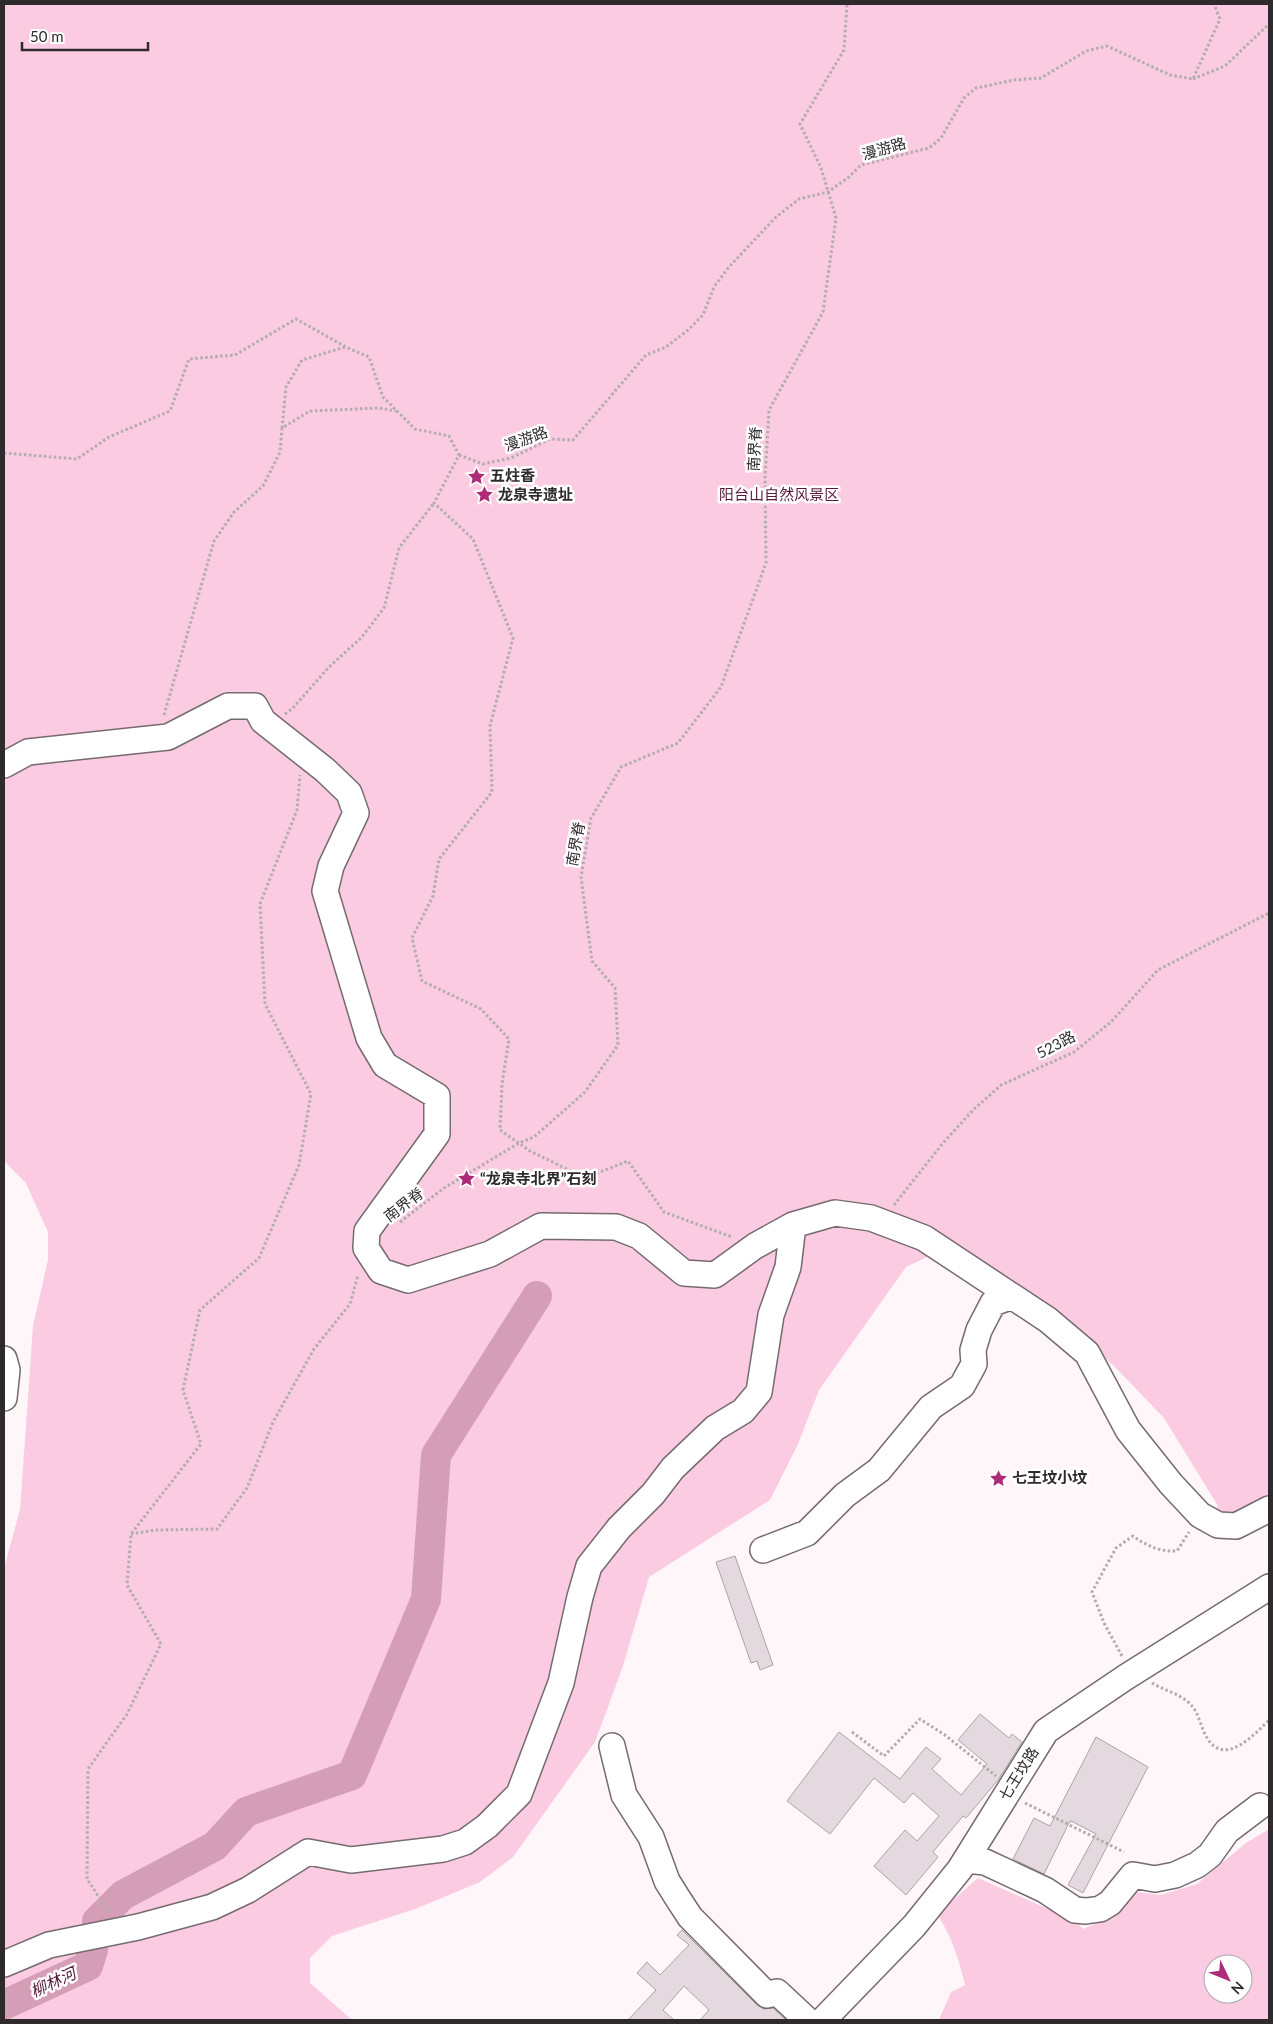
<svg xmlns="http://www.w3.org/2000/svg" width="1273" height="2024" viewBox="0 0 1273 2024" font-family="Lato,'Noto Sans SC',sans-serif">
<rect width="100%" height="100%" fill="#fff6f9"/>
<path fill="#fbcbe1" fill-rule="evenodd" d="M 4,4 L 1269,4 L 1269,1515 L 1207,1517 L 1218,1506 L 1164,1418 L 1114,1366 L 1050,1312 L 942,1250 L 906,1267 L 819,1390 L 798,1444 L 770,1500 L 649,1577 L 623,1666 L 595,1742 L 513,1857 L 480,1882 L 415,1909 L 332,1936 L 310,1958 L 310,1983 L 352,2020 L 4,2020 L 4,1568 L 20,1510 L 33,1326 L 48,1260 L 48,1232 L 26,1183 L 4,1161 Z
M 1269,1829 L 1269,2020 L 939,2020 L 951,1992 L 965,1985 C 959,1959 952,1937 937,1914 L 978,1878 L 1075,1921 L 1083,1929 L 1105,1920 L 1128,1896 L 1137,1892 L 1161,1895 L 1197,1884 L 1246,1843 ZM 1213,1964 L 1243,1964 L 1243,1994 L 1213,1994 Z"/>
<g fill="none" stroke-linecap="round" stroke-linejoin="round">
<path stroke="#d59eb7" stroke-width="30" d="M 97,1921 L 123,1895 L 215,1846 L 246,1812 L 352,1775 L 426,1599 L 436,1455 L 537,1296
M 4,2005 L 88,1966 L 93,1950"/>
</g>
<path fill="#e4d9de" stroke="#ada2a6" d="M 735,1556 L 773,1665 L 760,1670 L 757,1661 L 751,1663 L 716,1562 Z
M 980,1714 L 1009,1738 L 1012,1734 L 1022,1742 L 998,1780 L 966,1818 L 963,1816 L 933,1852 L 938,1857 L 906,1895 L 874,1866 L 905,1830 L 917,1841 L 939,1816 L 913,1793 L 904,1803 L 874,1778 L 830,1834 L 787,1801 L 839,1732 L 900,1779 L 926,1747 L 941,1759 L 932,1769 L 961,1795 L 987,1764 L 958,1740 Z
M 1096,1737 L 1148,1767 L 1083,1893 L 1068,1885 L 1096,1834 L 1073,1822 L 1070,1821 L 1044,1874 L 1013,1859 L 1034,1818 L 1050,1826 Z
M 682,1930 L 757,2005 L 764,2009 L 773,2008 L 786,2020 L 700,2020 L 709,2010 L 684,1986 L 663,2010 L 674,2020 L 628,2020 L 656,1990 L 637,1973 L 647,1962 L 660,1975 L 689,1945 L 677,1935 Z"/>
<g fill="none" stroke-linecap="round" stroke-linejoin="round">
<defs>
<path id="minor" d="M 4,765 L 28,752 L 168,737 L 228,706 L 255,706 L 263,721 L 325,770 L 349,793 L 356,813 L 331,866 L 325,891 L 369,1038 L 385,1065 L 437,1096 L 437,1134 L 367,1231 L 366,1248 L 381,1271 L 408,1280 L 490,1254 L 541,1226 L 616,1227 L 639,1236 L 684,1273 L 715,1275 L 755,1246 L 793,1225 L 835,1213 L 871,1218 L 924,1238 L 1048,1320 L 1087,1353 L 1128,1430 L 1171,1484 L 1200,1515 L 1218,1525 L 1236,1526 L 1269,1509
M 4,1359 L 7,1370 L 4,1398
M 763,1550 L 807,1533 L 845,1495 L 879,1470 L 931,1407 L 962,1386 L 974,1364 L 973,1350 L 979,1330 L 993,1303 L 1010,1297
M 612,1746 L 624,1795 L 651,1837 L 667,1881 L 677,1897 L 690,1917 L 767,1995 L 777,1992 L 807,2020
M 966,1860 L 985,1862 L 1045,1890 L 1075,1910 L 1086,1911 L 1100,1909 L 1110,1903 L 1133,1875 L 1155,1879 L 1175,1875 L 1197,1865 L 1210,1855 L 1227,1831 L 1260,1806
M 4,1964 L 49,1945 L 138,1927 L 212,1907 L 248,1890 L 308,1852 L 351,1860 L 443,1849 L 465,1842 L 487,1826 L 519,1794 L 561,1683 L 580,1597 L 589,1566 L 619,1528 L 653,1494 L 673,1468 L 715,1428 L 743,1411 L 759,1392 L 771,1315 L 788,1267 L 793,1225
M 823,2020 L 914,1926 L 960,1869 L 1046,1731 L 1126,1677 L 1269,1587"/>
</defs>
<use href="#minor" stroke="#756b6f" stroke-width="28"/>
<path stroke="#b3acaf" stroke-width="3" stroke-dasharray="2.5 2.5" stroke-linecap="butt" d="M 1193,79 L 1225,66 L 1269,24
M 282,428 L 286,387 L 302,360 L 345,347
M 4,453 L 77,459 L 109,437 L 170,411 L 189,359 L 235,355 L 296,319 L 346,347 L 369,357 L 383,397 L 415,429 L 449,436 L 459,455 L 434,503 L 473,539 L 513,638 L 490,726 L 492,792 L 439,859 L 433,896 L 412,938 L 422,981 L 481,1009 L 509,1039 L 502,1084 L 500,1130 L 530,1151 L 585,1178 L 628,1161 L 664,1212 L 732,1237
M 459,455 L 483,464 L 511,458 L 550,439 L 573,440 L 646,355 L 666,347 L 688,330 L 703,315 L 714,287 L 729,267 L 776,217 L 799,199 L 828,192 L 849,177 L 861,165 L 929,148 L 941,138 L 964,98 L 976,88 L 1014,80 L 1041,78 L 1086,51 L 1107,46 L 1170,75 L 1193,79 L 1220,19 L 1214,4
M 285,714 L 293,708 L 328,668 L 362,637 L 384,608 L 399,548 L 434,503
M 164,715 L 214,541 L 234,512 L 263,486 L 280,452 L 282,428 L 310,411 L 379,408 L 396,411
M 894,1205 L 943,1143 L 973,1110 L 1001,1085 L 1074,1052 L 1111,1022 L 1158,970 L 1269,913
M 400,1222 L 444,1188 L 519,1143 L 534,1137 L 585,1092 L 618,1045 L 615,988 L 592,961 L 581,877 L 591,818 L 621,767 L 678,743 L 721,687 L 766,563 L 765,478 L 769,410 L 823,312 L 836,218 L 821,168 L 800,124 L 844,50 L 847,4
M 131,1534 L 156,1530 L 217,1529 L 247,1488 L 273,1422 L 314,1349 L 350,1304 L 358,1275
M 1122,1656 L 1104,1623 L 1092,1592 L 1116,1548 L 1133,1536 C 1147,1546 1160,1552 1177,1551 L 1189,1532
M 1152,1683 C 1165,1691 1182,1694 1192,1706 C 1199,1714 1201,1728 1207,1738 C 1225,1767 1254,1735 1269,1720
M 852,1732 L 884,1756 L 920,1719 L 945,1735 L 996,1776
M 1025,1803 L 1124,1852
M 109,1912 L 87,1879 L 88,1769 L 127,1714 L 161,1644 L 127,1585 L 131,1534 L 201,1444 L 183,1390 L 200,1310 L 259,1258 L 299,1165 L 311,1094 L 265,1004 L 260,904 L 297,810 L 300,775"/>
<use href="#minor" stroke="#fff" stroke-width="25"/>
</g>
<defs>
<symbol id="sight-bare" viewBox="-9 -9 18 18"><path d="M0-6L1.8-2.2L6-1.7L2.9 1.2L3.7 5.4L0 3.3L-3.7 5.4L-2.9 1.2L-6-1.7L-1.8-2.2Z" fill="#ad2b77" stroke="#fff" stroke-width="2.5" paint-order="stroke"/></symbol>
</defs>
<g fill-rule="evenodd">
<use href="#sight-bare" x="464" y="464" width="25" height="25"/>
<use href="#sight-bare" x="472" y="482" width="25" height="25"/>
<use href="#sight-bare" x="454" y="1166" width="25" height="25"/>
<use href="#sight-bare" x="986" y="1466" width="25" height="25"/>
</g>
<g text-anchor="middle" stroke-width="5" stroke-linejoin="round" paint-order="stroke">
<g font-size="15" fill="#2f2b2d" stroke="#fff">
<text transform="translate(884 149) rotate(-16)" y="5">漫游路</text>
<text transform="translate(526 439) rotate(-20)" y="5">漫游路</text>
<text transform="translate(755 449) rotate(-87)" y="5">南界脊</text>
<text transform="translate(576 844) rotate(-80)" y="5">南界脊</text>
<text transform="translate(1056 1045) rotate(-28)" y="5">523路</text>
<text transform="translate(404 1205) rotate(-37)" y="5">南界脊</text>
<text transform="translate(1019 1774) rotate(-58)" y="5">七王坟路</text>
</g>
<g font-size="15" font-weight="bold" fill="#2f2b2d" stroke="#fff" text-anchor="start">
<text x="490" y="481">五炷香</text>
<text x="498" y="500">龙泉寺遗址</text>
<text x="480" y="1184">“龙泉寺北界”石刻</text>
<text x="1012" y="1483">七王坟小坟</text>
</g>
<g font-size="15" fill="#59193d" stroke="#fff">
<text x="779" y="500">阳台山自然风景区</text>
</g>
<g font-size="16" font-style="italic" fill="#56163a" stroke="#fff">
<text transform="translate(53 1982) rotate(-25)" y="6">柳林河</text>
</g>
</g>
<rect width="1273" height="2024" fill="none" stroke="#2f2b2d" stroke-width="10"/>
<g transform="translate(1228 1979) rotate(133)"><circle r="24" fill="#ffffff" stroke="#acaaab"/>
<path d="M0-4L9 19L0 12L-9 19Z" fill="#ad2b77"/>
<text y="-8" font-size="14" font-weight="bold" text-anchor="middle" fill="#2f2b2d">N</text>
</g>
<path d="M22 42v8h126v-8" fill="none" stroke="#2f2b2d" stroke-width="2.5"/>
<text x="30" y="42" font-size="15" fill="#2f2b2d" stroke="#ffffff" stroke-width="4" paint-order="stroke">50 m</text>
</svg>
